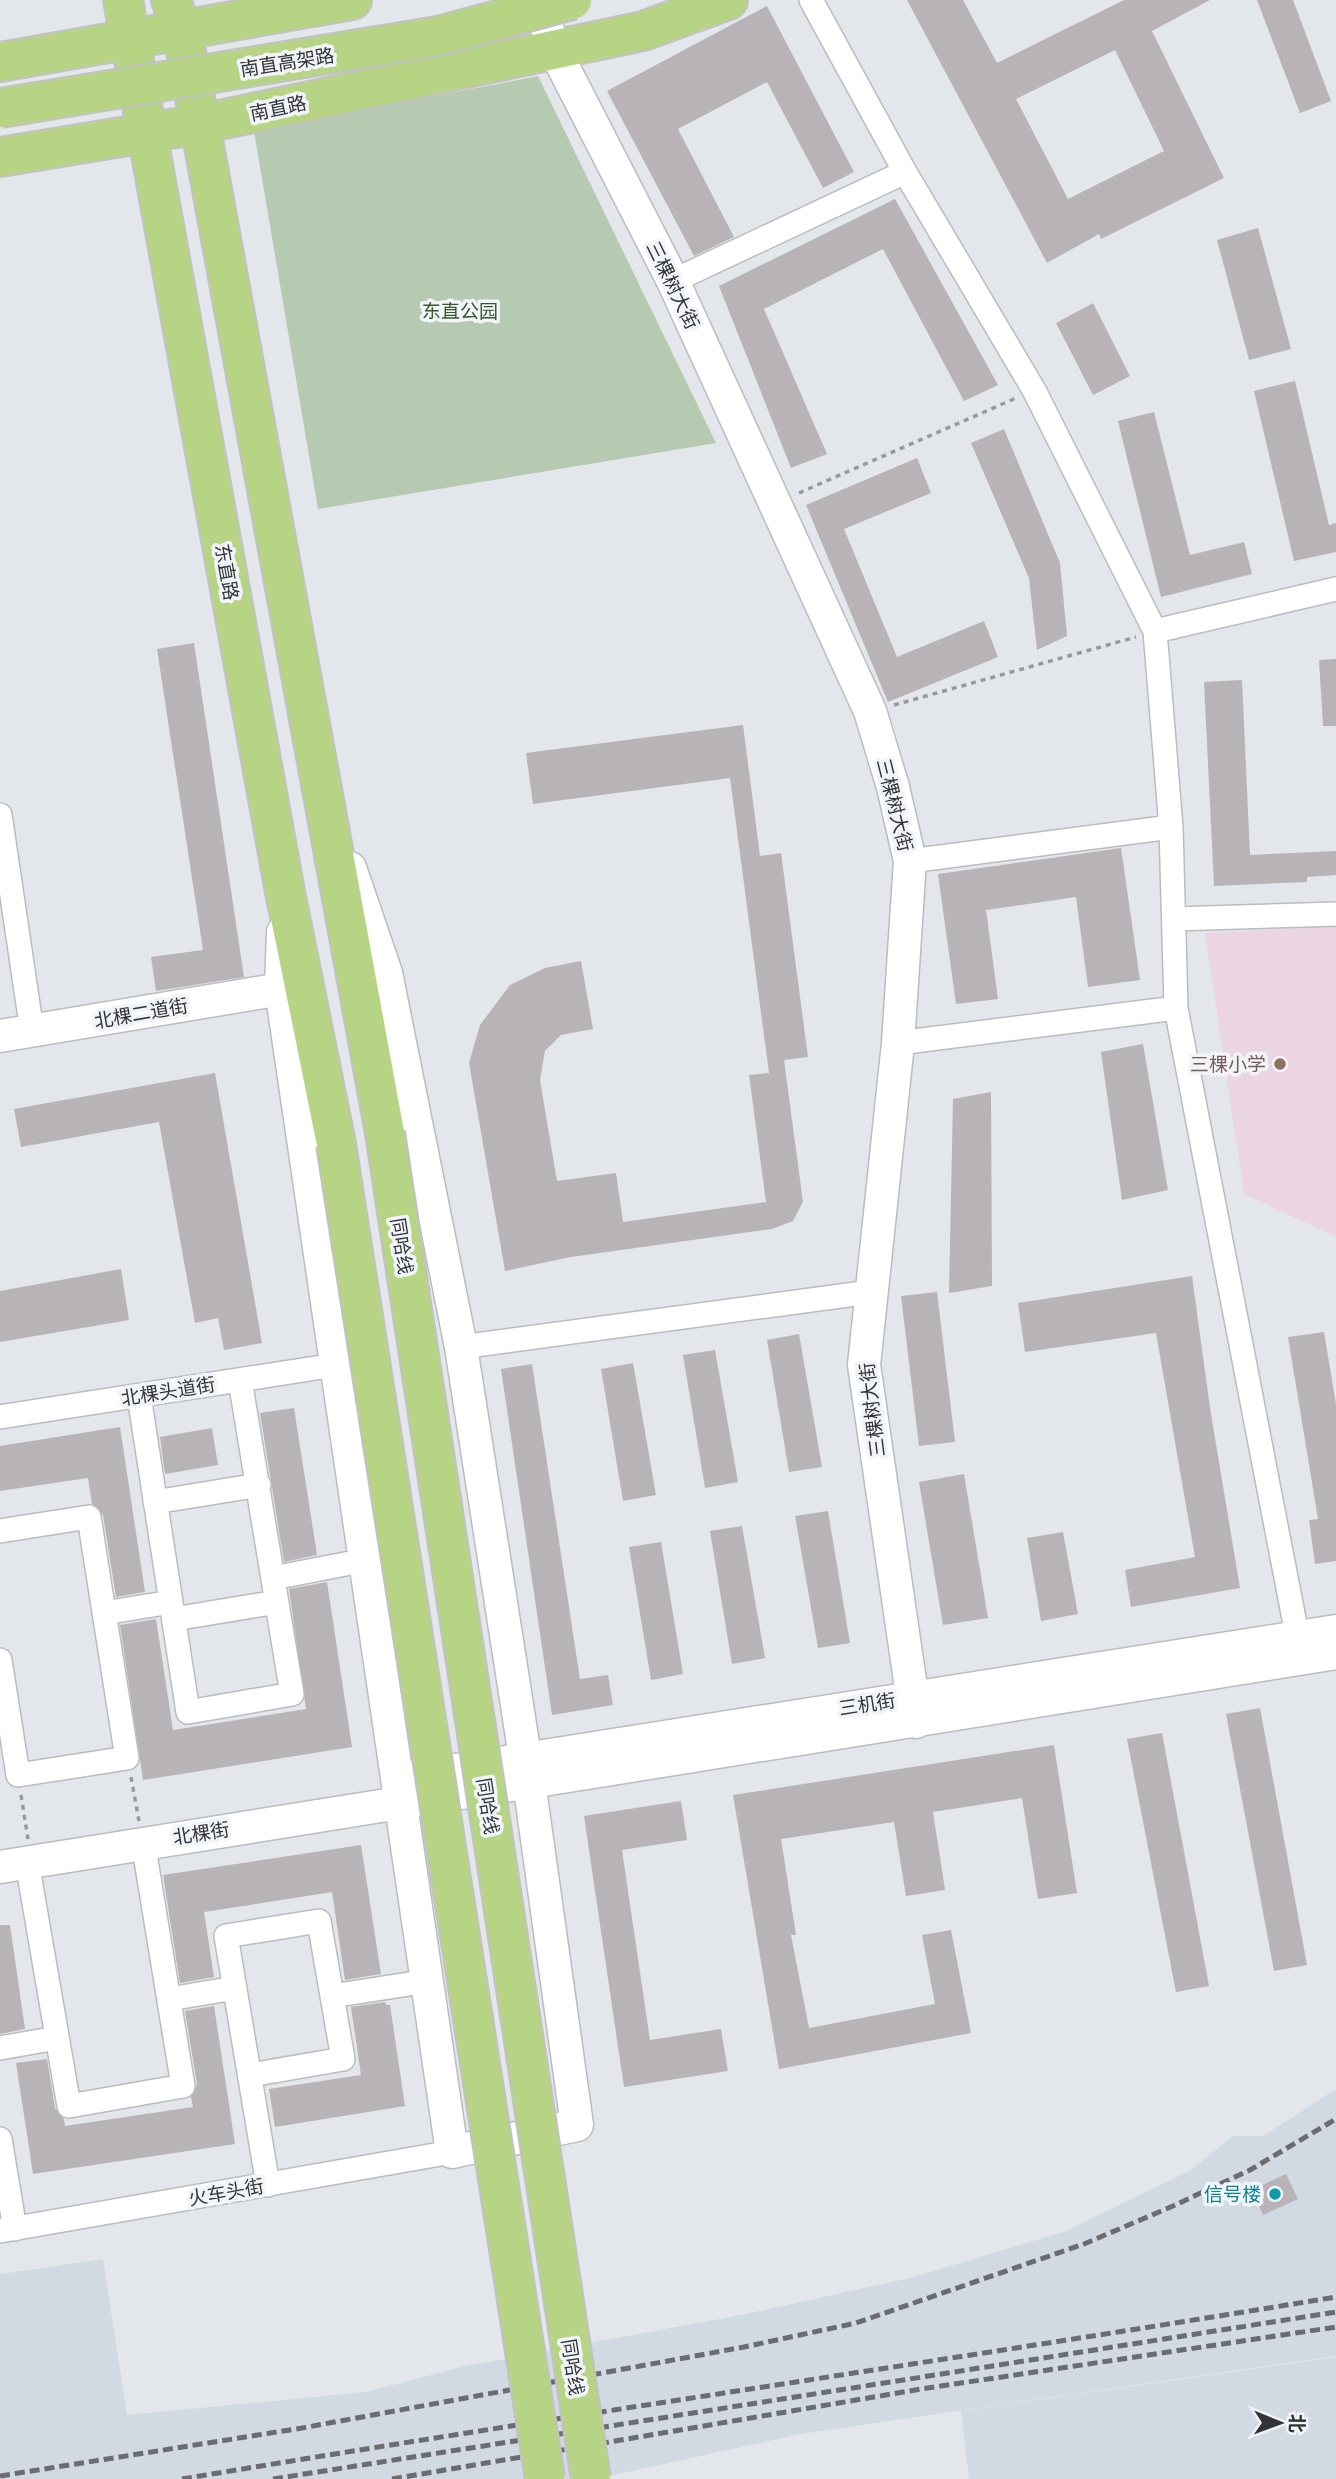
<svg xmlns="http://www.w3.org/2000/svg" width="1336" height="2479" viewBox="0 0 1336 2479" font-family="Roboto,'Noto Sans SC',sans-serif">
<rect width="100%" height="100%" fill="#e3e7eb"/>
<path fill="#d1dae2" d="M 1336,2089 L 1336,2356 L 800,2434 L 596,2479 L 0,2479 L 0,2274 L 103,2259 L 127,2415 L 366,2392 L 461,2367 L 746,2314 L 914,2277 L 1066,2231 L 1189,2171 L 1233,2136 L 1263,2136 Z
M 1336,2357 L 1336,2479 L 969,2479 L 961,2411 Z"/>
<path fill="#ecd5e2" d="M 1336,926 L 1336,1236 L 1334,1236 L 1244,1194 L 1205,933 Z"/>
<path fill="#b6c9b1" d="M 538,76 L 716,443 L 318,509 L 254,131 Z"/>
<path fill="#b7b3b6" fill-rule="evenodd" d="M 907,0 L 963,0 L 997,63 L 1124,0 L 1210,0 L 1152,31 L 1224,178 L 1101,239 L 1099,234 L 1047,263 ZM 1115,50 L 1164,151 L 1068,199 L 1016,99 Z
M 1257,0 L 1293,0 L 1331,101 L 1300,113 Z
M 767,6 L 854,172 L 823,188 L 767,82 L 678,129 L 734,237 L 694,256 L 607,91 Z
M 895,199 L 998,385 L 964,401 L 883,249 L 764,309 L 827,454 L 791,468 L 719,286 Z
M 1258,228 L 1291,349 L 1249,360 L 1217,240 Z
M 1093,303 L 1130,376 L 1093,395 L 1056,323 Z
M 1295,381 L 1329,525 L 1336,523 L 1336,552 L 1294,561 L 1254,391 Z
M 1154,412 L 1190,555 L 1244,542 L 1252,574 L 1161,597 L 1118,421 Z
M 1004,429 L 1060,563 L 1067,636 L 1037,650 L 1029,578 L 971,443 Z
M 917,458 L 931,493 L 844,529 L 897,657 L 984,621 L 998,657 L 888,702 L 806,505 Z
M 194,643 L 244,977 L 156,991 L 151,957 L 203,950 L 157,649 Z
M 1336,659 L 1336,726 L 1323,726 L 1319,660 Z
M 1242,680 L 1250,855 L 1336,851 L 1336,875 L 1307,877 L 1307,882 L 1214,886 L 1204,682 Z
M 743,725 L 760,856 L 781,853 L 808,1057 L 784,1060 L 803,1202 L 793,1221 L 772,1229 L 571,1257 L 505,1271 L 469,1063 L 480,1025 L 510,985 L 545,968 L 581,961 L 593,1029 L 561,1035 L 545,1051 L 540,1080 L 557,1181 L 616,1173 L 623,1222 L 766,1202 L 749,1075 L 769,1073 L 730,778 L 533,804 L 526,753 Z
M 1121,848 L 1140,980 L 1088,987 L 1076,897 L 986,910 L 998,999 L 956,1004 L 938,874 Z
M 1143,1044 L 1168,1190 L 1122,1200 L 1101,1052 Z
M 215,1073 L 262,1343 L 224,1350 L 218,1318 L 195,1323 L 159,1122 L 21,1147 L 14,1109 Z
M 991,1092 L 992,1286 L 949,1293 L 953,1099 Z
M 121,1269 L 129,1320 L 0,1342 L 0,1291 Z
M 1192,1276 L 1210,1408 L 1240,1588 L 1131,1607 L 1125,1570 L 1195,1557 L 1156,1333 L 1025,1352 L 1018,1303 Z
M 937,1292 L 955,1442 L 919,1446 L 901,1296 Z
M 1324,1332 L 1336,1404 L 1336,1561 L 1315,1564 L 1309,1520 L 1318,1519 L 1288,1337 Z
M 799,1334 L 822,1467 L 789,1472 L 767,1340 Z
M 715,1350 L 738,1482 L 705,1488 L 683,1355 Z
M 633,1363 L 656,1495 L 623,1501 L 601,1369 Z
M 532,1364 L 580,1679 L 608,1675 L 613,1705 L 552,1715 L 501,1369 Z
M 294,1408 L 317,1555 L 284,1562 L 260,1413 Z
M 120,1427 L 145,1592 L 116,1597 L 103,1515 L 92,1504 L 88,1478 L 0,1491 L 0,1446 Z
M 212,1428 L 218,1465 L 165,1474 L 160,1437 Z
M 964,1474 L 988,1618 L 943,1625 L 919,1482 Z
M 828,1511 L 850,1643 L 818,1648 L 795,1516 Z
M 742,1526 L 765,1658 L 732,1664 L 710,1531 Z
M 1063,1532 L 1078,1614 L 1041,1621 L 1027,1538 Z
M 661,1542 L 683,1674 L 651,1680 L 629,1547 Z
M 327,1582 L 352,1747 L 143,1780 L 120,1625 L 156,1619 L 173,1730 L 306,1709 L 289,1589 Z
M 1260,1708 L 1307,1965 L 1274,1971 L 1226,1714 Z
M 1162,1733 L 1209,1986 L 1176,1992 L 1127,1739 Z
M 1054,1745 L 1077,1893 L 1038,1899 L 1022,1798 L 933,1812 L 945,1890 L 906,1896 L 894,1822 L 781,1839 L 796,1935 L 791,1935 L 809,2028 L 935,2004 L 922,1935 L 951,1930 L 971,2033 L 779,2069 L 733,1795 Z
M 681,1801 L 687,1840 L 622,1850 L 650,2040 L 721,2029 L 728,2071 L 624,2087 L 584,1816 Z
M 361,1845 L 381,1974 L 345,1980 L 332,1892 L 204,1912 L 214,1977 L 180,1983 L 163,1875 Z
M 0,1925 L 10,1925 L 25,2029 L 0,2034 Z
M 385,2002 L 386,2005 L 390,2005 L 405,2106 L 275,2127 L 269,2089 L 361,2075 L 351,2007 Z
M 214,2006 L 235,2144 L 33,2174 L 16,2063 L 47,2059 L 55,2108 L 64,2119 L 65,2126 L 193,2107 L 191,2097 L 197,2084 L 185,2011 Z
M 1286,2174 L 1298,2199 L 1263,2215 L 1252,2190 Z"/>
<g fill="none" stroke-linecap="round" stroke-linejoin="round">
<defs>
<path id="street" d="M 811,0 L 905,172 L 1034,390 L 1155,631 L 1171,827 L 1176,1008 L 1300,1650
M 673,281 L 905,172
M 1155,631 L 1336,589
M 0,815 L 32,1031
M 910,861 L 1171,827
M 1174,919 L 1336,914
M 898,1043 L 1176,1008
M 461,1347 L 870,1292
M 139,1396 L 188,1712 L 292,1694 L 240,1380
M 0,1417 L 335,1365
M 155,1502 L 259,1485
M 0,1531 L 89,1517 L 127,1758 L 18,1775 L 0,1660
M 273,1578 L 366,1560
M 104,1613 L 171,1602
M 174,1619 L 277,1602
M 27,1862 L 69,2106 L 183,2086 L 143,1842
M 169,1999 L 235,1988
M 0,2048 L 57,2038
M 250,2075 L 343,2059 L 332,1996
M 0,2139 L 15,2229
M 268,2185 L 226,1936 L 319,1921 L 332,1996 L 428,1981
M 0,2231 L 452,2152"/>
<path id="secondary" d="M 538,0 L 554,49 L 673,281 L 870,711 L 893,787 L 910,861 L 898,1043 L 864,1365 L 916,1722
M 283,932 L 281,989 L 452,2152 L 577,2125 L 529,1782 L 461,1347 L 386,973 L 350,868
M 0,1036 L 281,989
M 411,1777 L 1336,1631
M 0,1867 L 1336,1653"/>
<path id="highway" d="M 123,0 L 285,892 L 336,1144
M 171,0 L 182,31 L 200,124 L 385,1133
M 0,62 L 352,0
M 0,157 L 200,124 L 643,31 L 728,0"/>
</defs>
<use href="#street" stroke="#b9bcc0" stroke-width="26"/>
<use href="#secondary" stroke="#b9bcc0" stroke-width="35"/>
<use href="#highway" stroke="#c2c2c3" stroke-width="42"/>
<path stroke="#979a9d" stroke-width="3.5" stroke-dasharray="5 5" stroke-linecap="butt" d="M 799,493 L 1016,398
M 894,705 L 1136,637
M 131,1777 L 139,1821
M 21,1795 L 28,1839"/>
<use href="#street" stroke="#fff" stroke-width="23"/>
<use href="#secondary" stroke="#fff" stroke-width="32"/>
<use href="#highway" stroke="#b7d485" stroke-width="38"/>
<path stroke="#6a6c6f" stroke-width="5" stroke-dasharray="10 5" stroke-linecap="butt" d="M 0,2476 L 302,2428 L 744,2347 L 856,2323 L 1084,2244 L 1173,2206 L 1250,2170 L 1336,2119
M 182,2479 C 566,2415 952,2360 1336,2297
M 273,2479 L 1336,2312
M 392,2479 L 921,2389 L 1336,2327"/>
<defs>
<path id="highway-bridge" d="M 0,108 L 438,36 L 572,0
M 385,1133 L 591,2479
M 336,1144 L 545,2479"/>
</defs>
<use href="#highway-bridge" stroke="#c2c2c3" stroke-width="42" stroke-linecap="butt"/>
<use href="#highway-bridge" stroke="#b7d485" stroke-width="38"/>
</g>
<circle fill="#8d6e63" stroke="#f1f4f8" stroke-width="2.5" cx="1280" cy="1064" r="7"/>
<circle fill="#0f9aa8" stroke="#f1f4f8" stroke-width="2.5" cx="1275" cy="2194" r="7"/>
<g text-anchor="middle" stroke-width="7" stroke-linejoin="round" paint-order="stroke">
<g font-size="19" fill="#333436" stroke="#f1f4f8">
<text transform="translate(287 62) rotate(-9)" y="7">南直高架路</text>
<text transform="translate(278 108) rotate(-12)" y="7">南直路</text>
<text transform="translate(673 285) rotate(64)" y="7">三棵树大街</text>
<text transform="translate(227 572) rotate(80)" y="7">东直路</text>
<text transform="translate(895 805) rotate(76)" y="7">三棵树大街</text>
<text transform="translate(141 1013) rotate(-10)" y="7">北棵二道街</text>
<text transform="translate(402 1246) rotate(81)" y="7">同哈线</text>
<text transform="translate(168 1391) rotate(-9)" y="7">北棵头道街</text>
<text transform="translate(872 1410) rotate(-97)" y="7">三棵树大街</text>
<text transform="translate(867 1704) rotate(-9)" y="7">三机街</text>
<text transform="translate(488 1806) rotate(81)" y="7">同哈线</text>
<text transform="translate(201 1833) rotate(-9)" y="7">北棵街</text>
<text transform="translate(226 2192) rotate(-10)" y="7">火车头街</text>
<text transform="translate(573 2367) rotate(81)" y="7">同哈线</text>
</g>
<g font-size="19" fill="#385930" stroke="#f1f4f8">
<text x="460" y="318">东直公园</text>
</g>
<g font-size="19" fill="#785e54" stroke="#f1f4f8" text-anchor="end">
<text x="1266" y="1071">三棵小学</text>
</g>
<g font-size="19" fill="#0d838f" stroke="#f1f4f8" text-anchor="end">
<text x="1261" y="2201">信号楼</text>
</g>
</g>
<g transform="translate(1280 2423) rotate(91)" stroke="#f1f4f8" stroke-width="5" paint-order="stroke">
<path d="M0-5L12 26L0 18L-12 26Z" fill="#333436"/>
<text y="-10" font-size="19" font-weight="bold" text-anchor="middle" fill="#333436">北</text>
</g>
</svg>
